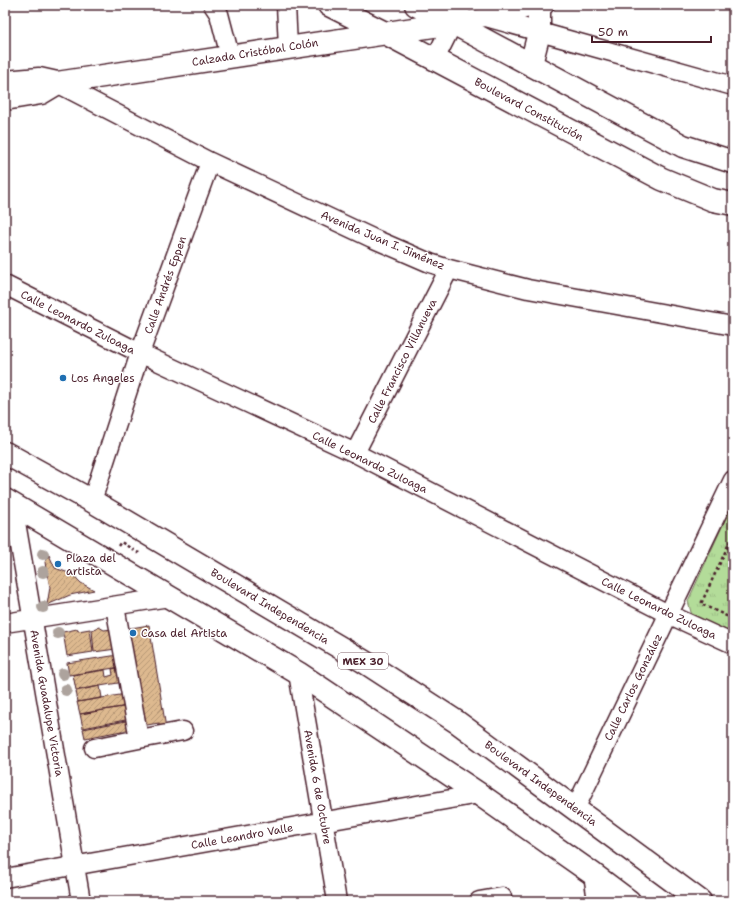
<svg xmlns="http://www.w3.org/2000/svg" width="738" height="906" viewBox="0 0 738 906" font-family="'Shantell Sans',sans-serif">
<defs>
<pattern id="park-tufts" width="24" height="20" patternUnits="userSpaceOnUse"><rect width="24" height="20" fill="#b3dc99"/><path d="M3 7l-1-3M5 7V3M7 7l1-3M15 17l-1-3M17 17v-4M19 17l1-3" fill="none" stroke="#9bbc84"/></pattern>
<pattern id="building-hatch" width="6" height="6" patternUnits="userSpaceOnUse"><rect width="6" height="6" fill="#ddb98f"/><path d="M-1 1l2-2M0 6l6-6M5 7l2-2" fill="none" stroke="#b59675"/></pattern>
</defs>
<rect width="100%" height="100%" fill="#fff"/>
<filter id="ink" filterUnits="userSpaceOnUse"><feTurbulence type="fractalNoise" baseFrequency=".025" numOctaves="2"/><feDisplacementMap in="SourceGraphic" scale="8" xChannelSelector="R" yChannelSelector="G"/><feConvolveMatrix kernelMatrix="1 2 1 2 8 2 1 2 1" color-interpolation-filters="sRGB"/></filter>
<g filter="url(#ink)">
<path fill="url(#park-tufts)" stroke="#7e7e62" d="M 733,503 L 733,635 L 692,616 L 688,601 Z"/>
<path fill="url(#building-hatch)" stroke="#4a1f2b" d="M 49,555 L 55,568 L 66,572 L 73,573 L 77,579 L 81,583 L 94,590 L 70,595 L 47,605 L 50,587 L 46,569 L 45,562 Z
M 149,625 L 166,728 L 159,729 L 159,723 L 141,726 L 125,629 Z
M 99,627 L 104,630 L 112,629 L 116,649 L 94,652 L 92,630 Z
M 77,629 L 78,631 L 90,629 L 93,652 L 67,656 L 63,632 Z
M 118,655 L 121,667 L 69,675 L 67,663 Z
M 121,667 L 124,682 L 76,690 L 73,675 L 105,670 L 106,677 L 113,675 L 112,669 Z
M 100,686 L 102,698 L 78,702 L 76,691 Z
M 126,694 L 128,706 L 80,714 L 77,702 Z
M 128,706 L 131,719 L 83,728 L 80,714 Z
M 131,720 L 132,729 L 85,738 L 83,729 Z"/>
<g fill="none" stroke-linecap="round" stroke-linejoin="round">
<defs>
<path id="minor" d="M 213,5 L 219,14 L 230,56
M 286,5 L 288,47
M 486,17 L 733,86
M 453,23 L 486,17 L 545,5
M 435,59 L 462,5
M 57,83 L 210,162 L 372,238 L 430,263 L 449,269 L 528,289 L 733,326
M 5,285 L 140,353 L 355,453 L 668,614 L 733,644
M 355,453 L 449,269
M 92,501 L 140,353 L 210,162
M 13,505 L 81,901
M 115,606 L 139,739 L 183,731
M 5,623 L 169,597
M 298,673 L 337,901
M 94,748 L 139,739
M 575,809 L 733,480
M 593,874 L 597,901
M 5,878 L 479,794
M 479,901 L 502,897 L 503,901"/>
<path id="major" d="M 329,5 L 385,33 L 662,179 L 713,200 L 733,204
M 416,5 L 453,23 L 683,146 L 733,162
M 531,64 L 539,33 L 539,7
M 5,82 L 39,79 L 57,83 L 453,23
M 5,99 L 41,93 L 56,84
M 5,453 L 92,501 L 363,661 L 457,722 L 700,901
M 5,500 L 298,673 L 479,794 L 593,874 L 629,901"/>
</defs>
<use href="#minor" stroke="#4a1f2b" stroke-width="21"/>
<use href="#major" stroke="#4a1f2b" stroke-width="25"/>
<path stroke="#4a1f2b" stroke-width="2.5" stroke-dasharray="3 3" stroke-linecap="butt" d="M 733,535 L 701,604 L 733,619
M 118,546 L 121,542 L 138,553 L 139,550"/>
<use href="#minor" stroke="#fff" stroke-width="18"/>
<use href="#major" stroke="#fff" stroke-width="22"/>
</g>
<g fill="#ada39d">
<circle cx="43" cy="554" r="6"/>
<circle cx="43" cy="572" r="6"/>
<circle cx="43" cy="607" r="6"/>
<circle cx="58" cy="633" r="6"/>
<circle cx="63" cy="674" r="6"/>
<circle cx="66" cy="690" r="6"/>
</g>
</g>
<g fill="#1f6fb2" stroke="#fff" stroke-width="1.5">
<circle cx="63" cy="378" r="4"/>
<circle cx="58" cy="564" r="4"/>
<circle cx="133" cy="633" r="4"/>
</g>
<g text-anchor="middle" stroke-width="3" stroke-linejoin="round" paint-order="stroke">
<rect fill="#fff" stroke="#80626b" stroke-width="1" x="338" y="653" width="50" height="16" rx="3"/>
<g font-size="10" font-weight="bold" fill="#4a1f2b">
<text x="363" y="665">MEX 30</text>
</g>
<g font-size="11" fill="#4a1f2b" stroke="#fff">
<text transform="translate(255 52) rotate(-9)" y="4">Calzada Cristóbal Colón</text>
<text transform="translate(529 109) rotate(28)" y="4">Boulevard Constitución</text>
<text transform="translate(383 240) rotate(23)" y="4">Avenida Juan I. Jiménez</text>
<text transform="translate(165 285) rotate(-70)" y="4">Calle Andrés Eppen</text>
<text transform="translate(78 322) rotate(27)" y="4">Calle Leonardo Zuloaga</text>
<text transform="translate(402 361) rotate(-63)" y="4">Calle Francisco Villanueva</text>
<text transform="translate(370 462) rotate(26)" y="4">Calle Leonardo Zuloaga</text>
<text transform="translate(270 606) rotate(31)" y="4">Boulevard Independencia</text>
<text transform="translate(659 608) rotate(26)" y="4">Calle Leonardo Zuloaga</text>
<text transform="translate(633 687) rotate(-64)" y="4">Calle Carlos González</text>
<text transform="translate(47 703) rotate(80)" y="4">Avenida Guadalupe Victoria</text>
<text transform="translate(541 783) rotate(36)" y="4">Boulevard Independencia</text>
<text transform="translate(318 787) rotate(80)" y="4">Avenida 6 de Octubre</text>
<text transform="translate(242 836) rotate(-10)" y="4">Calle Leandro Valle</text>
</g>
<g font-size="11" fill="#4a1f2b" stroke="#fff" text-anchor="start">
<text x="71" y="382">Los Angeles</text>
<text x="66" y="562">Plaza del<tspan x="66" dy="13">artista</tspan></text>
<text x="141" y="637">Casa del Artista</text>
</g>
</g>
<rect width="738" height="906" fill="none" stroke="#fff" stroke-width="20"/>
<rect x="10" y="10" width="718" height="886" fill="none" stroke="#4a1f2b" stroke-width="1.5" filter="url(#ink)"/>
<path d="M592 36v6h119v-6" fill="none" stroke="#4a1f2b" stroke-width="2"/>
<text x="598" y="36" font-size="12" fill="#4a1f2b" stroke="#ffffff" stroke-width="3" paint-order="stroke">50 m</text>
</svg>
